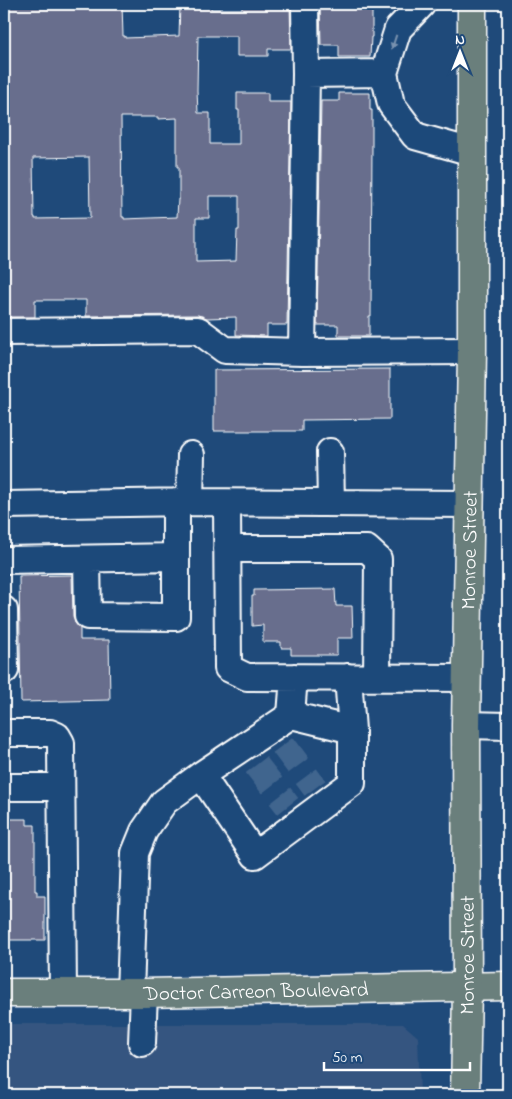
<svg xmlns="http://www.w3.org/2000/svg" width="512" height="1099" viewBox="0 0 512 1099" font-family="'Indie Flower',sans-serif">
<rect width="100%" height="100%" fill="#1f4a7a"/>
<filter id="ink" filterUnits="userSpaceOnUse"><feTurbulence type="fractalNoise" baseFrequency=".02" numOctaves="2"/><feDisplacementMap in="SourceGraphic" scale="10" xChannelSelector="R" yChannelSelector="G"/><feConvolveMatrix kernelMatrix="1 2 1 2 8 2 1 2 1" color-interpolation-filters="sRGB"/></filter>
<g filter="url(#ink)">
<path fill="#355580" d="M 4,1024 L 403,1024 L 418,1037 L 420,1095 L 4,1095 Z"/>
<path fill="#676e8d" stroke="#fff" fill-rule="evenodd" d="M 4,4 L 122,4 L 123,36 L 125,36 L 125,38 L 179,36 L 180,4 L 211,4 L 211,9 L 242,9 L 242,4 L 290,4 L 291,49 L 268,49 L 268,56 L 237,56 L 237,36 L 198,36 L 197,90 L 198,113 L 210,113 L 210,144 L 239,144 L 239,110 L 237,110 L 237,93 L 268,93 L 268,102 L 291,102 L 287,325 L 267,325 L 267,336 L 236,335 L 236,317 L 207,318 L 198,315 L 86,316 L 86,300 L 35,300 L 35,317 L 4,317 ZM 121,117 L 158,117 L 158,119 L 177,118 L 177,167 L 179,167 L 179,199 L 178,199 L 177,217 L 124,219 L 124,217 L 122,217 ZM 89,157 L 90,218 L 35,219 L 35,217 L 34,217 L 33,158 ZM 209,196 L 239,196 L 239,230 L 237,230 L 236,261 L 196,262 L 196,218 L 209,218 Z
M 320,4 L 372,4 L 372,37 L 371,37 L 370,57 L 339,57 L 339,45 L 321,45 Z
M 339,93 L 370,93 L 370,110 L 372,110 L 372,144 L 371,316 L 369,316 L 369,336 L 338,336 L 338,325 L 317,325 L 321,101 L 339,101 Z
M 390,369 L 390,419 L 302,420 L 302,431 L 214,431 L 214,370 Z
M 72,575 L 73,616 L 75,623 L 80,628 L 80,640 L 109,640 L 110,700 L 21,702 L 19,576 Z
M 335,589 L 336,606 L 352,606 L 353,638 L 337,638 L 337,655 L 291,655 L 291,648 L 281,648 L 281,642 L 263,642 L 263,625 L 252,626 L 252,596 L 254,596 L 254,590 Z
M 4,819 L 27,819 L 27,825 L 35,825 L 35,891 L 37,891 L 37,896 L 45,896 L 45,940 L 4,940 Z"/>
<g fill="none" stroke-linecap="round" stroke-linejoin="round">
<path stroke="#41658e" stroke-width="26" stroke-dasharray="26 13" stroke-linecap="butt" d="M 283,745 L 315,788
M 256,765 L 288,806"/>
<defs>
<path id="minor" d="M 305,4 L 306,74 L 384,73
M 422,4 L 398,29 L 384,73 L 391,104 L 415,136 L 472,152
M 4,332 L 198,330 L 225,350 L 302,352 L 472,351
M 302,352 L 306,74
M 330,452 L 331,503
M 190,502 L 191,455
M 227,503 L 228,668 L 247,677 L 467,678
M 4,505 L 190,502 L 469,504
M 227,549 L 367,549 L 378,559 L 377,677
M 87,559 L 88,616 L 176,617 L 176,557
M 4,560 L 176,557 L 176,502
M 4,610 L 5,670 L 4,670
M 291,715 L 352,730 L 348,677
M 466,725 L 508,726
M 4,733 L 50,733 L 57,736 L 61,743 L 63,993
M 201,775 L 255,855 L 352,783 L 352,730
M 4,787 L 61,787
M 130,993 L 135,853 L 144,831 L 164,802 L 201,775 L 291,715 L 294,677
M 142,1043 L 144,993"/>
<g id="major">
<path id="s1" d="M 4,993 L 144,993 L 508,986"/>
<path id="s2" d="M 465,1095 L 467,988 L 466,725 L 472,351 L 472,4"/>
</g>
</defs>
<use href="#minor" stroke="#fff" stroke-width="30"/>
<use href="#major" stroke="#fff" stroke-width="31"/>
<use href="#minor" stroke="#1f4a7a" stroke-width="26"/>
<use href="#major" stroke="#6b7f7c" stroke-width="28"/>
</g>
<defs><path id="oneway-solid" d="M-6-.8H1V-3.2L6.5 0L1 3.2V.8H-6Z" transform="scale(1.25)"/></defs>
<use fill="#7992af" href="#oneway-solid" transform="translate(394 42) rotate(108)"/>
</g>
<g text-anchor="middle" stroke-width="5" stroke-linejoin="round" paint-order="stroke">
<g font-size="21" fill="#fff" stroke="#1f4a7a">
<text dy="7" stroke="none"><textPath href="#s2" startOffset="545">Monroe Street</textPath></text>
<text dy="7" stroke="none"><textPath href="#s2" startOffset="140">Monroe Street</textPath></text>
<text dy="7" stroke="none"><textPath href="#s1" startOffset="252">Doctor Carreon Boulevard</textPath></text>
</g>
</g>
<rect width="512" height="1099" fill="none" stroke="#1f4a7a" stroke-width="20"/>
<rect x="10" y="10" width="492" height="1079" fill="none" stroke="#fff" stroke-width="2" filter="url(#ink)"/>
<g transform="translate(460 52)" stroke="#1f4a7a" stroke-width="4" paint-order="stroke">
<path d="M0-4L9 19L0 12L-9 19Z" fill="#ffffff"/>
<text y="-8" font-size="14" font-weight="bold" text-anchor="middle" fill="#ffffff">N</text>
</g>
<path d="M324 1062v8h146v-8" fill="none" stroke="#ffffff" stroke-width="2.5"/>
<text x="332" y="1062" font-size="15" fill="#ffffff" stroke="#1f4a7a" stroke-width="4" paint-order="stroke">50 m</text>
</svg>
